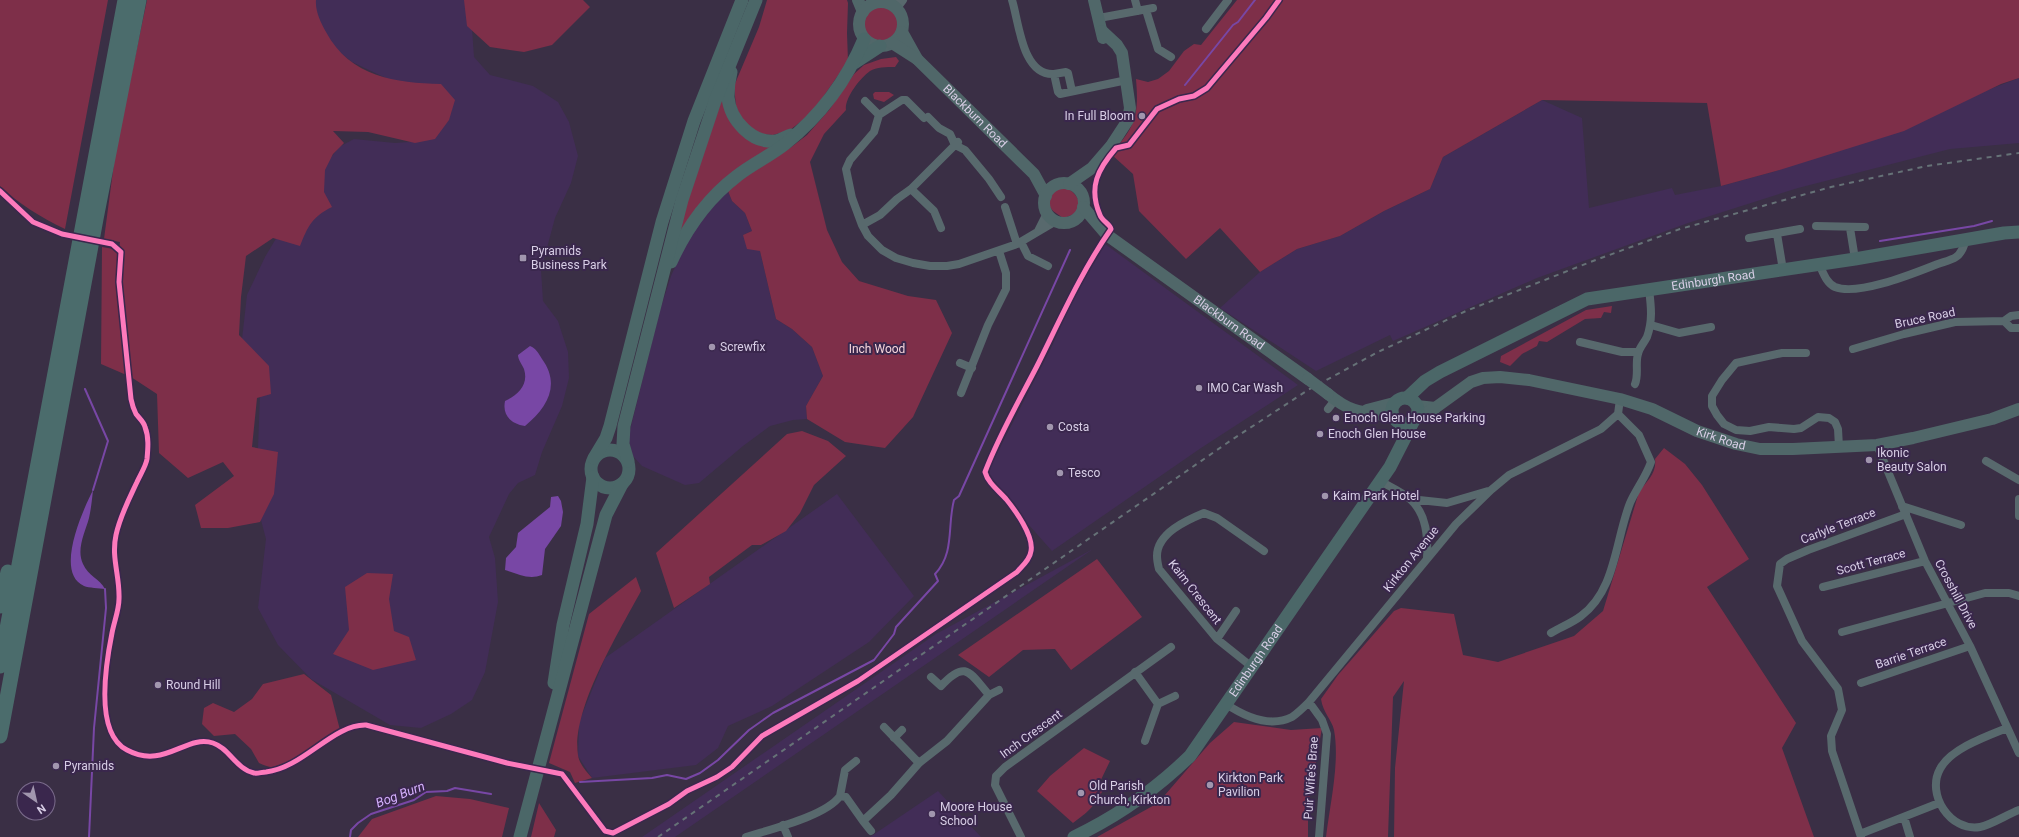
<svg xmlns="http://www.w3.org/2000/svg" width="2019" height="837" viewBox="0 0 2019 837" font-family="Roboto,sans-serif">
<rect width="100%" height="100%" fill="#3a2f45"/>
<path fill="#422d57" d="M 308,0 L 470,0 L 474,57 L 490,75 L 533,86 L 558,102 L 569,122 L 578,156 L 571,183 L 555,218 L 541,270 L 543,301 L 558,321 L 568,352 L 569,378 L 562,406 L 542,452 L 535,475 L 518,483 L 509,494 L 489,537 L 495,558 L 498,602 L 485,672 L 472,700 L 451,714 L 421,728 L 390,725 L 311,679 L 278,645 L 258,608 L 266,539 L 256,501 L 260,394 L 241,348 L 247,295 L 265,257 L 302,195 L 339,147 L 354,139 L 395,143 L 423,141 L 435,135 L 445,125 L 452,110 L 447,93 L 390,80 L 352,62 L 316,34 Z
M 2019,78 L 2019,143 L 1950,149 L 1798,188 L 1688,223 L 1537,278 L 1393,341 L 1390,335 L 1316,371 L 1220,308 L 1260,272 L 1297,249 L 1340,236 L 1384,211 L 1430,189 L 1443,157 L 1542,100 L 1582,118 L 1589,208 L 1672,188 L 1675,195 L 1721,186 L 1776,171 Z
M 728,191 L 732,201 L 745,213 L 752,231 L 743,235 L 760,251 L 776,319 L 792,329 L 812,347 L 823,376 L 806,406 L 807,419 L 793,420 L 770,426 L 743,446 L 699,483 L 685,485 L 642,466 L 633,456 L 628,438 L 660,310 L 671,276 L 685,245 L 696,225 Z
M 1105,244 L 1298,385 L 1201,448 L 1052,551 L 1020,515 L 1015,504 L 990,478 L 989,469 L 1052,346 L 1073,298 Z
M 837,494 L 914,596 L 869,642 L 772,706 L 728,726 L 718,748 L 696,765 L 592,778 L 578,756 L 579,722 L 605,658 Z
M 1093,549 L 675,837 L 642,837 L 936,634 Z
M 938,791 L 981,837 L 870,837 Z"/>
<path fill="#7e2f49" d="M 0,0 L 108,0 L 65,229 C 40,217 19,204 0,186 Z
M 147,0 L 316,0 C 315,11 321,23 326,32 C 350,77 396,83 441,84 L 455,100 L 449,120 L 435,139 L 415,143 L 368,132 L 333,131 L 344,143 L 333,154 L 325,170 L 324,192 L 332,207 C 312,217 308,226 300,246 L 273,238 L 246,256 L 241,297 L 239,335 L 269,366 L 271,394 L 257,398 L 252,447 L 278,452 L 274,494 L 260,522 L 228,528 L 201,528 L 195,505 L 234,476 L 223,462 L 188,478 L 159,453 L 157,394 L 131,377 L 101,364 L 102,247 L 119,250 L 120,242 L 104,239 L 116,148 Z
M 464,0 L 583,0 L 590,7 L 552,45 L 524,52 L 490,47 L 467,26 Z
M 767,0 L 847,0 L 848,3 L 847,33 L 848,61 L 821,100 L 808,116 L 790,130 L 773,135 L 759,134 L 742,121 L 736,106 L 734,86 L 759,27 Z
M 1237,0 L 2019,0 L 2019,78 L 2001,84 L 1904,131 L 1776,171 L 1721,186 L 1707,103 L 1542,100 L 1443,157 L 1430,189 L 1384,211 L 1340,236 L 1297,249 L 1260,272 L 1220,228 L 1186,259 L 1139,211 L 1133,174 L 1111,154 C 1136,126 1139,115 1136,79 L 1148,82 L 1158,79 L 1169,71 L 1184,51 L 1194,44 L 1201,45 Z
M861 24a20 20 0 1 1 40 0a20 20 0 1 1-40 0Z
M 896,57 L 899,61 L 895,67 C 887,67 876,67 870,71 C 860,78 844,99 846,110 L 824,134 L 810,162 L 827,230 L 842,262 L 859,281 L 908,296 L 936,300 L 952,333 L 913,417 L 885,448 L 845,442 L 807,419 L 806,406 L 823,376 L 812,347 L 792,329 L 776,319 L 760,251 L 747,249 L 743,235 L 752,231 L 745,213 L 732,201 L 728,191 L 748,174 L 790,148 L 807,135 L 829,110 L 854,74 L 864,65 L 881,59 Z
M 725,90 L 726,103 L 771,147 L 675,244 L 686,205 Z
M 875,92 L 889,92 L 894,95 L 884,102 L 874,99 L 873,94 Z
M 1064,187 C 1073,190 1078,197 1081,206 C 1077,213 1071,216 1063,218 L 1053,211 L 1047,203 L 1055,190 Z
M 1612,306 L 1611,313 L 1604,312 L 1601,318 L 1585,319 L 1547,342 L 1539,341 L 1537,346 L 1522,354 L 1510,366 L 1500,362 L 1501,356 L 1586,310 Z
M 802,431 L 828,441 L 846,456 L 814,485 L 800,513 L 786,531 L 761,545 L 752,545 L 709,577 L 710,584 L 674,608 L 656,553 L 787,434 Z
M 1664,448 L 1685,464 L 1702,485 L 1749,559 L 1707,587 L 1796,723 L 1782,748 L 1814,837 L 1394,837 L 1395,768 L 1404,681 L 1393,697 L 1388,837 L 1326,837 C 1330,804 1340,762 1334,730 C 1332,720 1323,713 1321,699 L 1338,675 L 1394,611 L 1401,608 L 1454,614 L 1463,655 L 1498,662 L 1574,636 L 1603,611 L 1639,492 C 1647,481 1657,473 1655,459 Z
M 1097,559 L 1142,617 L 1071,670 L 1055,649 L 1023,650 L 989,677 L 958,655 Z
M 367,573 L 393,574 L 389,599 L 394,631 L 409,637 L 416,660 L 373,670 L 333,654 L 349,630 L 345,587 Z
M 636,577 L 641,591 C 619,632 571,710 578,755 C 579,764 587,772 592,778 L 575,783 L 570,772 L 549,763 L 589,614 Z
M 304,674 L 331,695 L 340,730 C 322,742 296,764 274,767 C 270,768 264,765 259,763 L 251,749 L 235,734 L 214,736 L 202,724 L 204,708 L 213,703 L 234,712 L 252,699 L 263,684 Z
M 1234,722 L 1291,730 L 1322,728 L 1308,805 L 1308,837 L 1097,837 L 1158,803 L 1210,743 Z
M 1084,748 L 1110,761 L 1098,786 L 1103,790 C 1094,807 1088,812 1073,823 L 1037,791 L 1050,776 Z
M 436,796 L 470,799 L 509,808 L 502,837 L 358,837 L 372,819 Z
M 539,803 L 556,830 L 554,837 L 531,837 Z"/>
<path fill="#7847a5" d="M 530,346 C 536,348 539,354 542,359 C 561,385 547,408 525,426 C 512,424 502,416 505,401 C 518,395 529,385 524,369 C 522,364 518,360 518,355 Z
M 93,490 C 92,500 91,509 89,518 C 85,533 76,549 83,564 C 88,576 100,579 105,589 C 99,588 89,588 84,586 C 54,573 83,510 93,490 Z
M 558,496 L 561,501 L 563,512 L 561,526 L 545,549 L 542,575 C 529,580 518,574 505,570 L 506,558 L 516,547 L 518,533 L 550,507 L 551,497 Z"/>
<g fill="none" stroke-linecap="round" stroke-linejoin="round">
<path stroke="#7847a5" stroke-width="2" d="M 1185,85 L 1233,25 L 1238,22 L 1255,0
M 1880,241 L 1974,226 L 1992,221
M 85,389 L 108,441 L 93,490
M 580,782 L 652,778 L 667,775 L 686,779 L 700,773 L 718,760 L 749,730 L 773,713 L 874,660 L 894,634 L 896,627 L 938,581 L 935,574 C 955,553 947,526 954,500 L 959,496 L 1070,250
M 89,837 L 94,728 L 106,608 L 105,589
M 350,837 L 351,830 L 358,823 L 371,814 L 414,800 L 426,792 L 447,791 L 455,788 L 491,794"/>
<path stroke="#58696d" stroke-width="8" d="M 1012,0 C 1019,22 1022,76 1054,74 L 1058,92 L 1060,94 L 1127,80
M 1135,0 L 1138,11
M 891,5 L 897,0
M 897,8 L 903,0
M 1146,10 L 1158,49 L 1171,57
M 1099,18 L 1153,8
M 1206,29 L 1228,0
M 1054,74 L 1066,72 L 1068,73 L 1072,91
M 865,101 L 879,115
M 928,117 L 939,128 L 950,134 L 955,145 L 965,150 L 989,179 L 1001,197
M 924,118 L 906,100 L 902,100 L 879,115 L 874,132 L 850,160 L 846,169 L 852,198 L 862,225 L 868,236 L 882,250 L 896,258 L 913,263 L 930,266 L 947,266 L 959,264 L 1017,244 L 1056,221
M 911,189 L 934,211 L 941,228
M 1005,207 L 1017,244
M 862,225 L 880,215 L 897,199 L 911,189 L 958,142
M 1816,226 L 1865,227
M 1850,228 L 1855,259
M 1038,231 L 1047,213
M 1777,234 L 1783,270
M 1749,238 L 1800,229
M 1021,242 L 1028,256 L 1048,266
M 1819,264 C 1823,272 1826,283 1835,287 C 1858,296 1912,274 1935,265 C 1942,262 1950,261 1956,257 C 1962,253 1964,246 1966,239
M 2004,321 L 2011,316 L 2019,315
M 1651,325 L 1679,333 L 1711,327
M 1580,342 L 1622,352 L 1638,352
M 1853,349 L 1904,334 L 1955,322 L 2004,321 L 2011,328 L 2019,328
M 1806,353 L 1782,353 L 1736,363 L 1722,380 L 1712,396 L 1712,406 L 1717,415 L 1724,424 L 1736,430 L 1750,431 L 1769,427 L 1794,429 L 1801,428 L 1818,417 L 1829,418 L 1835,422 L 1838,429 L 1839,447
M 960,363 L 972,368
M 1635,384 C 1639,375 1635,363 1638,354 C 1639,348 1644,343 1647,337 C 1653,320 1651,306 1649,289
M 961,393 L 988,325 L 1006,289 L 1006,273 L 999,251
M 1328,409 L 1335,400
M 1877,445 L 1925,561 L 1970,646 L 2019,753
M 1986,461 L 2019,480
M 1380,481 C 1389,486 1402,492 1410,499 C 1427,514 1428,538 1427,558
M 1410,499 L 1447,503 L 1488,491
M 2019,499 L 2019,516
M 1902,506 L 1961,525
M 1823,587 L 1925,561
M 1842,632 L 1985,593 L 2009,593 L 2019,596
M 1551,633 C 1561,627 1572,623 1581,616 C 1616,590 1615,541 1630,503 C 1636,489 1646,477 1651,462 L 1639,435 L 1618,414
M 1217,639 L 1236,611
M 1252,667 L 1217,639 L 1159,569 C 1158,565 1157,560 1157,556 C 1157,533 1187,520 1204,513 L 1217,518 L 1264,551
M 1135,672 L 1158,704 L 1145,741
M 931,677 L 941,686 C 966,659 970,673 989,695
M 1861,683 L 1970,646
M 1309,702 L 1322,720 L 1327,734 L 1319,837
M 1158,704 L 1175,696
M 1226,704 C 1244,716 1270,728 1292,717 C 1298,713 1304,707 1309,702 L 1456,524 L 1491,490 L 1509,475 L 1601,429 L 1618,414 L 1620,399
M 884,727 L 919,763
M 2007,728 C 1987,736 1950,749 1940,769 C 1926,794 1950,832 1980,827 C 1991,825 2008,814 2019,810
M 894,738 L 902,730
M 840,796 L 845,770 L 856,761
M 1904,817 L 1910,837
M 863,821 L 871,831
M 783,825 L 788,837
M 1860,834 L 1939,803
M 746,837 C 771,829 826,816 840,796 L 846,797 L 863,821 L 891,795 L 919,763 L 947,741 L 989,695 L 999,690
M 1021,837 L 995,785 L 996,776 L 1005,767 L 1171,647
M 1861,837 L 1832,751 L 1831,736 L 1842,710 L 1838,689 L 1802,641 L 1777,586 L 1780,564 L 1787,559 L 1808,550 L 1906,514"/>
<g stroke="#506769" stroke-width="12">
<path d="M 858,0 L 863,12"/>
<path d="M 1094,0 L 1103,38"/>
<circle cx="881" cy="24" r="22"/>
<path d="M 902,32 L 917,59"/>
<path id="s1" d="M 892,43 L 917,59 L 1034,174 L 1046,196"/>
<circle cx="1064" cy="203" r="20"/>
<path d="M 1069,184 L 1092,168 L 1111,146 L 1128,120 L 1130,108 L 1122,53 L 1117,45 L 1102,31"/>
<path id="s2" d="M 1083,207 L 1107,235 L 1308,379"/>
<path d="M 1328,394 C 1352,414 1363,412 1393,416"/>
<path d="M 1417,406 L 1435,408"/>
<path d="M 1367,410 L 1394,403"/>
<path id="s3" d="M 1416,419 L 1435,408 L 1471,382 L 1483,378 L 1500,377 L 1529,380 L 1620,399 L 1652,409 L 1697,431 L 1736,444 L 1760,449 L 1793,449 L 1877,445 L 1913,438 L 1992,419 L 2019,409"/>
</g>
<g stroke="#4b6768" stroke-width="13">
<path d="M 854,63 L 880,46"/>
<path d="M 731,72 C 729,80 728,90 728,97 C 730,120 752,144 776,141 C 781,140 787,136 791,135"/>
<path d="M 671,262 C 686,229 708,198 737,176 C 752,164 770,156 785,144 C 820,116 847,80 864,39"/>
<circle cx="1405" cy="411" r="13"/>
<path id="s4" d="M 1407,398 L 1425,381 L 1440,372 L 1587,299 L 1855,259 L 2004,233 L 2019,232"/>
<circle cx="610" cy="469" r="19"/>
<path d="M 594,458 L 606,438 L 610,426 L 662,222 L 694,121 L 742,0"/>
<path d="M 628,461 L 623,444 L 624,426 L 682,200 L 715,101 L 756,0"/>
<path d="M 554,683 L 563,625 L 587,524 L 593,477"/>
<path d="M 520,837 L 606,515 L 622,484"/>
<path id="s5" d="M 1074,837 C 1118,816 1155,790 1190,756 L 1390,467 L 1413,422"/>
</g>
<path stroke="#4b6c6c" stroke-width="15" d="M 0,606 L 8,572
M 0,666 L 125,0
M 0,736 L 96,219 L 139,0"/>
<path stroke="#667277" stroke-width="2" stroke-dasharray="5 5" stroke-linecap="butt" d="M 658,837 L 1230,441 L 1308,390 L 1378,352 L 1466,311 L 1593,261 L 1680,229 L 1831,187 L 1927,166 L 2019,153"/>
<path stroke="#506769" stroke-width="12" d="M 1308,379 L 1328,394"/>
<defs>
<path id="cycleway" d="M 0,191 L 33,222 L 62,234 L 112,244 L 121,252 L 119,282 L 131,399 C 132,404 134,410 136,414 C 139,418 144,422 145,427 C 149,437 148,448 147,459 C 146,466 140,475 137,482 C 129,499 120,516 116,535 C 111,558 120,576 119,599 C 119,610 114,622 112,633 C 106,663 94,733 127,750 C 164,770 186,734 213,743 C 229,748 236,769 254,773 C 257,774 262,772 266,772 C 303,768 333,724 366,725 L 507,763 L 562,774 L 605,831 L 613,833 L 669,804 L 687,791 L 717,777 L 732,767 L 762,736 L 858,681 L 1017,572 C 1022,566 1030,560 1031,551 C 1034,536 1015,510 1006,499 C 998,490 988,483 985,472 C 999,435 1019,401 1037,366 C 1060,320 1081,272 1111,229 C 1110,224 1102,221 1100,215 C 1088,187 1098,169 1116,148 L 1129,145 L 1157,109 L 1179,99 L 1194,96 L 1207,88 L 1266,18 L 1279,0"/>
</defs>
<use href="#cycleway" stroke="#3a274d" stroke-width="8"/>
<use href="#cycleway" stroke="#fd7abc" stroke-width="5"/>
</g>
<g fill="#a196ae" stroke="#3a274d" stroke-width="1.5">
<circle cx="1142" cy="116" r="4"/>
<rect x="519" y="254" width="8" height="8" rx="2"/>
<circle cx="712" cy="347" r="4"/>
<circle cx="1199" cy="388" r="4"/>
<circle cx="1336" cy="418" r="4"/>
<circle cx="1050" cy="427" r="4"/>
<circle cx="1320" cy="434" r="4"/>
<circle cx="1869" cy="460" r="4"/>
<circle cx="1060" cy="473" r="4"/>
<circle cx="1325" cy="496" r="4"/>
<circle cx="158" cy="685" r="4"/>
<circle cx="56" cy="766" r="4"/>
<circle cx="1210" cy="785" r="4"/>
<circle cx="1081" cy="793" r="4"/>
<circle cx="932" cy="814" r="4"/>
</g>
<g text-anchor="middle" stroke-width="4" stroke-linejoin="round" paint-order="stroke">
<g font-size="12" fill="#d8cee6" stroke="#3a274d">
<text dy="4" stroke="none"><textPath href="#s1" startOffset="111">Blackburn Road</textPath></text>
<text dy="4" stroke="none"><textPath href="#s4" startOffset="334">Edinburgh Road</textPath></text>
<text transform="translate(1925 318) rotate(-12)" y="4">Bruce Road</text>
<text dy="4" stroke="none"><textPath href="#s2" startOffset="187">Blackburn Road</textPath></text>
<text dy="4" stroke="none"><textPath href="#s3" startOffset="327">Kirk Road</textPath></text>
<text transform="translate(1838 526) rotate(-21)" y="4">Carlyle Terrace</text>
<text transform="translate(1411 559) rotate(-51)" y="4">Kirkton Avenue</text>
<text transform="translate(1871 562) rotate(-15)" y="4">Scott Terrace</text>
<text transform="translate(1195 592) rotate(52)" y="4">Kaim Crescent</text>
<text transform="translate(1956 594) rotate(62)" y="4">Crosshill Drive</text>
<text transform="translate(1911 653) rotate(-19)" y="4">Barrie Terrace</text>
<text dy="4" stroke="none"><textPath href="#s5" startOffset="258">Edinburgh Road</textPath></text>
<text transform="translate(1031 734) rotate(-36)" y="4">Inch Crescent</text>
<text transform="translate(1311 778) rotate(-86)" y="4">Puir Wife's Brae</text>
</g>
<g font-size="12" fill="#d8cee6" stroke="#3a274d" text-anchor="start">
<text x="1134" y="120" text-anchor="end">In Full Bloom</text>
<text x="531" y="255">Pyramids<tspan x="531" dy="14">Business Park</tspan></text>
<text x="720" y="351">Screwfix</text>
<text x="1207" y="392">IMO Car Wash</text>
<text x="1344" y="422">Enoch Glen House Parking</text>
<text x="1058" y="431">Costa</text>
<text x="1328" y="438">Enoch Glen House</text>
<text x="1877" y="457">Ikonic<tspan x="1877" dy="14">Beauty Salon</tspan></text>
<text x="1068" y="477">Tesco</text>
<text x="1333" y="500">Kaim Park Hotel</text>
<text x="166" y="689">Round Hill</text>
<text x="64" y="770">Pyramids</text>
<text x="1218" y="782">Kirkton Park<tspan x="1218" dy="14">Pavilion</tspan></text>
<text x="1089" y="790">Old Parish<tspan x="1089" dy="14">Church, Kirkton</tspan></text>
<text x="940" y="811">Moore House<tspan x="940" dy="14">School</tspan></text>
</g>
<g font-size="12" fill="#f6d5db" stroke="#3a274d">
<text x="877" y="353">Inch Wood</text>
</g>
<g font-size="13" font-style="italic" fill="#d4b0fc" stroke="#3a274d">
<text transform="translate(400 794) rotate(-21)" y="5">Bog Burn</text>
</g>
</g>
<g transform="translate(36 801) rotate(146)"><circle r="19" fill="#3a274d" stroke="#796a8a"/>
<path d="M0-3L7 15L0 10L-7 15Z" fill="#a196ae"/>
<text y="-6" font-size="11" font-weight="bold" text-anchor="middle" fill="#d8cee6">N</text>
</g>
</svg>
